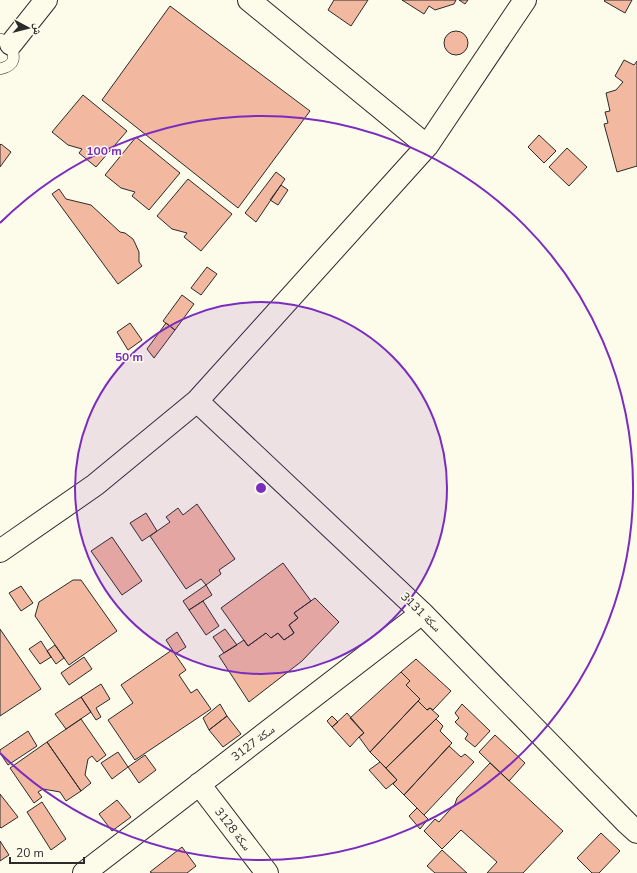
<svg xmlns="http://www.w3.org/2000/svg" width="637" height="873" viewBox="0 0 637 873" font-family="'Nunito Sans','Noto Naskh Arabic',sans-serif">
<rect width="100%" height="100%" fill="#fdfbea"/>
<path fill="#f2b8a0" stroke="#2b2b2b" d="M 334,0 L 368,0 L 351,26 L 328,10 Z
M 402,0 L 456,0 L 454,4 L 435,10 L 429,6 L 424,14 Z
M 459,0 L 468,0 L 465,4 Z
M 605,0 L 632,0 L 625,13 L 604,1 Z
M 170,6 L 310,111 L 238,208 L 102,100 Z
M444 43a12 12 0 1 1 24 0a12 12 0 1 1-24 0Z
M 624,60 L 634,65 L 637,61 L 637,166 L 617,172 L 604,124 L 608,123 L 605,112 L 610,111 L 606,93 L 616,90 L 623,82 L 615,76 Z
M 83,95 L 127,131 L 96,167 L 79,153 L 82,149 L 68,145 L 52,132 Z
M 539,135 L 556,151 L 544,163 L 528,147 Z
M 136,137 L 180,173 L 149,210 L 132,196 L 135,192 L 121,188 L 105,175 Z
M 1,144 L 11,152 L 0,167 L 0,145 Z
M 567,148 L 587,167 L 569,186 L 549,167 Z
M 276,172 L 285,179 L 256,222 L 245,213 Z
M 188,179 L 232,214 L 201,251 L 184,237 L 187,233 L 172,229 L 157,216 Z
M 281,185 L 288,190 L 278,205 L 270,200 Z
M 59,189 L 66,199 L 91,205 L 120,232 L 125,233 L 133,239 L 135,243 L 139,252 L 139,262 L 142,266 L 118,284 L 52,194 Z
M 207,267 L 217,274 L 201,295 L 191,288 Z
M 182,295 L 194,304 L 175,330 L 163,321 Z
M 130,323 L 142,340 L 128,350 L 117,332 Z
M 166,323 L 175,330 L 154,358 L 147,349 Z
M 197,504 L 235,559 L 219,570 L 221,574 L 206,585 L 201,579 L 186,589 L 150,536 L 170,522 L 166,517 L 178,508 L 183,515 Z
M 146,513 L 157,531 L 142,541 L 130,523 Z
M 112,537 L 142,581 L 122,595 L 91,551 Z
M 283,563 L 311,601 L 294,613 L 298,618 L 289,625 L 294,633 L 284,640 L 278,633 L 271,638 L 266,633 L 248,646 L 221,608 Z
M 73,580 L 81,580 L 117,631 L 69,665 L 35,616 L 39,602 Z
M 206,585 L 212,595 L 189,610 L 183,601 Z
M 21,586 L 33,603 L 21,611 L 9,593 Z
M 315,598 L 339,622 L 302,661 L 249,702 L 219,656 L 244,640 L 248,646 L 266,633 L 271,638 L 278,633 L 284,640 L 294,633 L 289,625 L 298,618 L 294,613 Z
M 203,601 L 219,626 L 206,635 L 189,610 Z
M 0,629 L 41,689 L 0,716 Z
M 225,629 L 237,645 L 224,653 L 213,637 Z
M 177,632 L 186,647 L 175,654 L 166,640 Z
M 41,641 L 51,657 L 40,664 L 29,649 Z
M 55,645 L 64,658 L 56,664 L 47,651 Z
M 172,650 L 186,670 L 179,675 L 191,693 L 197,689 L 211,709 L 135,760 L 108,720 L 133,703 L 121,685 Z
M 84,657 L 92,669 L 69,685 L 61,673 Z
M 416,659 L 451,691 L 433,710 L 430,708 L 427,710 L 418,701 L 420,699 L 406,685 L 410,681 L 401,672 Z
M 401,672 L 410,681 L 406,685 L 420,699 L 370,752 L 359,737 L 364,733 L 350,718 Z
M 101,684 L 110,699 L 96,708 L 101,717 L 96,720 L 81,697 Z
M 81,697 L 91,712 L 66,729 L 55,714 Z
M 418,701 L 427,710 L 430,708 L 439,716 L 386,768 L 370,752 Z
M 220,704 L 227,716 L 209,730 L 203,718 Z
M 462,704 L 490,731 L 475,747 L 465,739 L 468,734 L 455,722 L 459,718 L 455,713 Z
M 347,713 L 364,733 L 359,737 L 350,747 L 332,727 Z
M 227,716 L 241,734 L 223,747 L 209,730 Z
M 332,716 L 338,722 L 332,727 L 327,721 Z
M 81,719 L 106,755 L 97,762 L 92,756 L 88,759 L 85,775 L 91,783 L 81,791 L 47,742 Z
M 436,719 L 443,726 L 440,731 L 452,743 L 404,795 L 393,784 L 397,780 L 386,768 Z
M 28,731 L 37,746 L 8,765 L 0,753 L 0,750 Z
M 495,735 L 525,763 L 509,781 L 479,752 Z
M 47,742 L 81,791 L 66,801 L 60,792 L 43,789 L 38,792 L 42,797 L 34,803 L 10,768 Z
M 449,746 L 461,757 L 465,754 L 474,762 L 424,815 L 404,795 Z
M 118,752 L 128,767 L 112,779 L 101,763 Z
M 145,755 L 156,770 L 139,783 L 128,767 Z
M 380,762 L 397,780 L 386,789 L 369,770 Z
M 490,763 L 563,831 L 523,873 L 487,873 L 497,862 L 461,830 L 442,849 L 424,831 L 435,819 L 439,822 L 455,804 L 457,798 Z
M 0,794 L 18,817 L 1,828 L 0,827 Z
M 117,800 L 131,817 L 112,831 L 99,814 Z
M 42,802 L 66,839 L 51,850 L 27,812 Z
M 417,808 L 428,819 L 420,829 L 409,816 Z
M 601,833 L 620,851 L 599,873 L 592,873 L 577,858 Z
M 0,841 L 9,855 L 0,861 Z
M 182,847 L 196,866 L 187,873 L 152,873 L 150,872 Z
M 442,850 L 467,873 L 435,873 L 427,866 Z"/>
<g fill="none" stroke-linecap="round" stroke-linejoin="round">
<defs>
<path id="service" d="M 0,39 L 11,44 C 15,58 16,65 0,69"/>
<path id="minor" d="M 249,0 L 427,146
M 11,44 L 46,0
M 197,401 L 422,613 L 626,822 L 637,832
M 0,551 L 95,485 L 197,401 L 427,146 L 525,0
M 199,784 L 267,873
M 84,873 L 422,613"/>
</defs>
<use href="#service" stroke="#2b2b2b" stroke-width="12"/>
<use href="#minor" stroke="#2b2b2b" stroke-width="24"/>
<use href="#service" stroke="#fdfbea" stroke-width="11"/>
<use href="#minor" stroke="#fdfbea" stroke-width="22"/>
</g>
<circle cx="261" cy="488" r="186" fill="#7b2cbf" fill-opacity=".12"/>
<g fill="none" stroke="#7b2cbf" stroke-width="2">
<circle cx="261" cy="488" r="186"/>
<path d="M0 223A372 372 0 1 1 0 753"/>
</g>
<g text-anchor="middle" stroke-width="3" stroke-linejoin="round" paint-order="stroke">
<g font-size="12" fill="#2b2b2b" stroke="#fdfbea">
<text transform="translate(421 612) rotate(44)" y="4">سكة 3131</text>
<text transform="translate(253 743) rotate(-37)" y="4">سكة 3127</text>
<text transform="translate(233 829) rotate(52)" y="4">سكة 3128</text>
</g>
</g>
<circle cx="261" cy="488" r="6" fill="#7b2cbf" stroke="#fdfbea" stroke-width="2"/>
<g font-size="12" text-anchor="middle" font-weight="bold" fill="#7b2cbf" stroke="#fdfbea" stroke-width="3" stroke-linejoin="round" paint-order="stroke">
<text x="104" y="155">100 m</text>
<text x="129" y="361">50 m</text>
</g>
<g transform="translate(28 28) rotate(97)" stroke="#fdfbea" stroke-width="3" paint-order="stroke">
<path d="M0-3L7 15L0 10L-7 15Z" fill="#2b2b2b"/>
<text y="-6" font-size="11" font-weight="bold" text-anchor="middle" fill="#2b2b2b">ش</text>
</g>
<path d="M10 857v6h74v-6" fill="none" stroke="#2b2b2b" stroke-width="2"/>
<text x="16" y="857" font-size="12" fill="#2b2b2b" stroke="#fdfbea" stroke-width="3" paint-order="stroke">20 m</text>
</svg>
